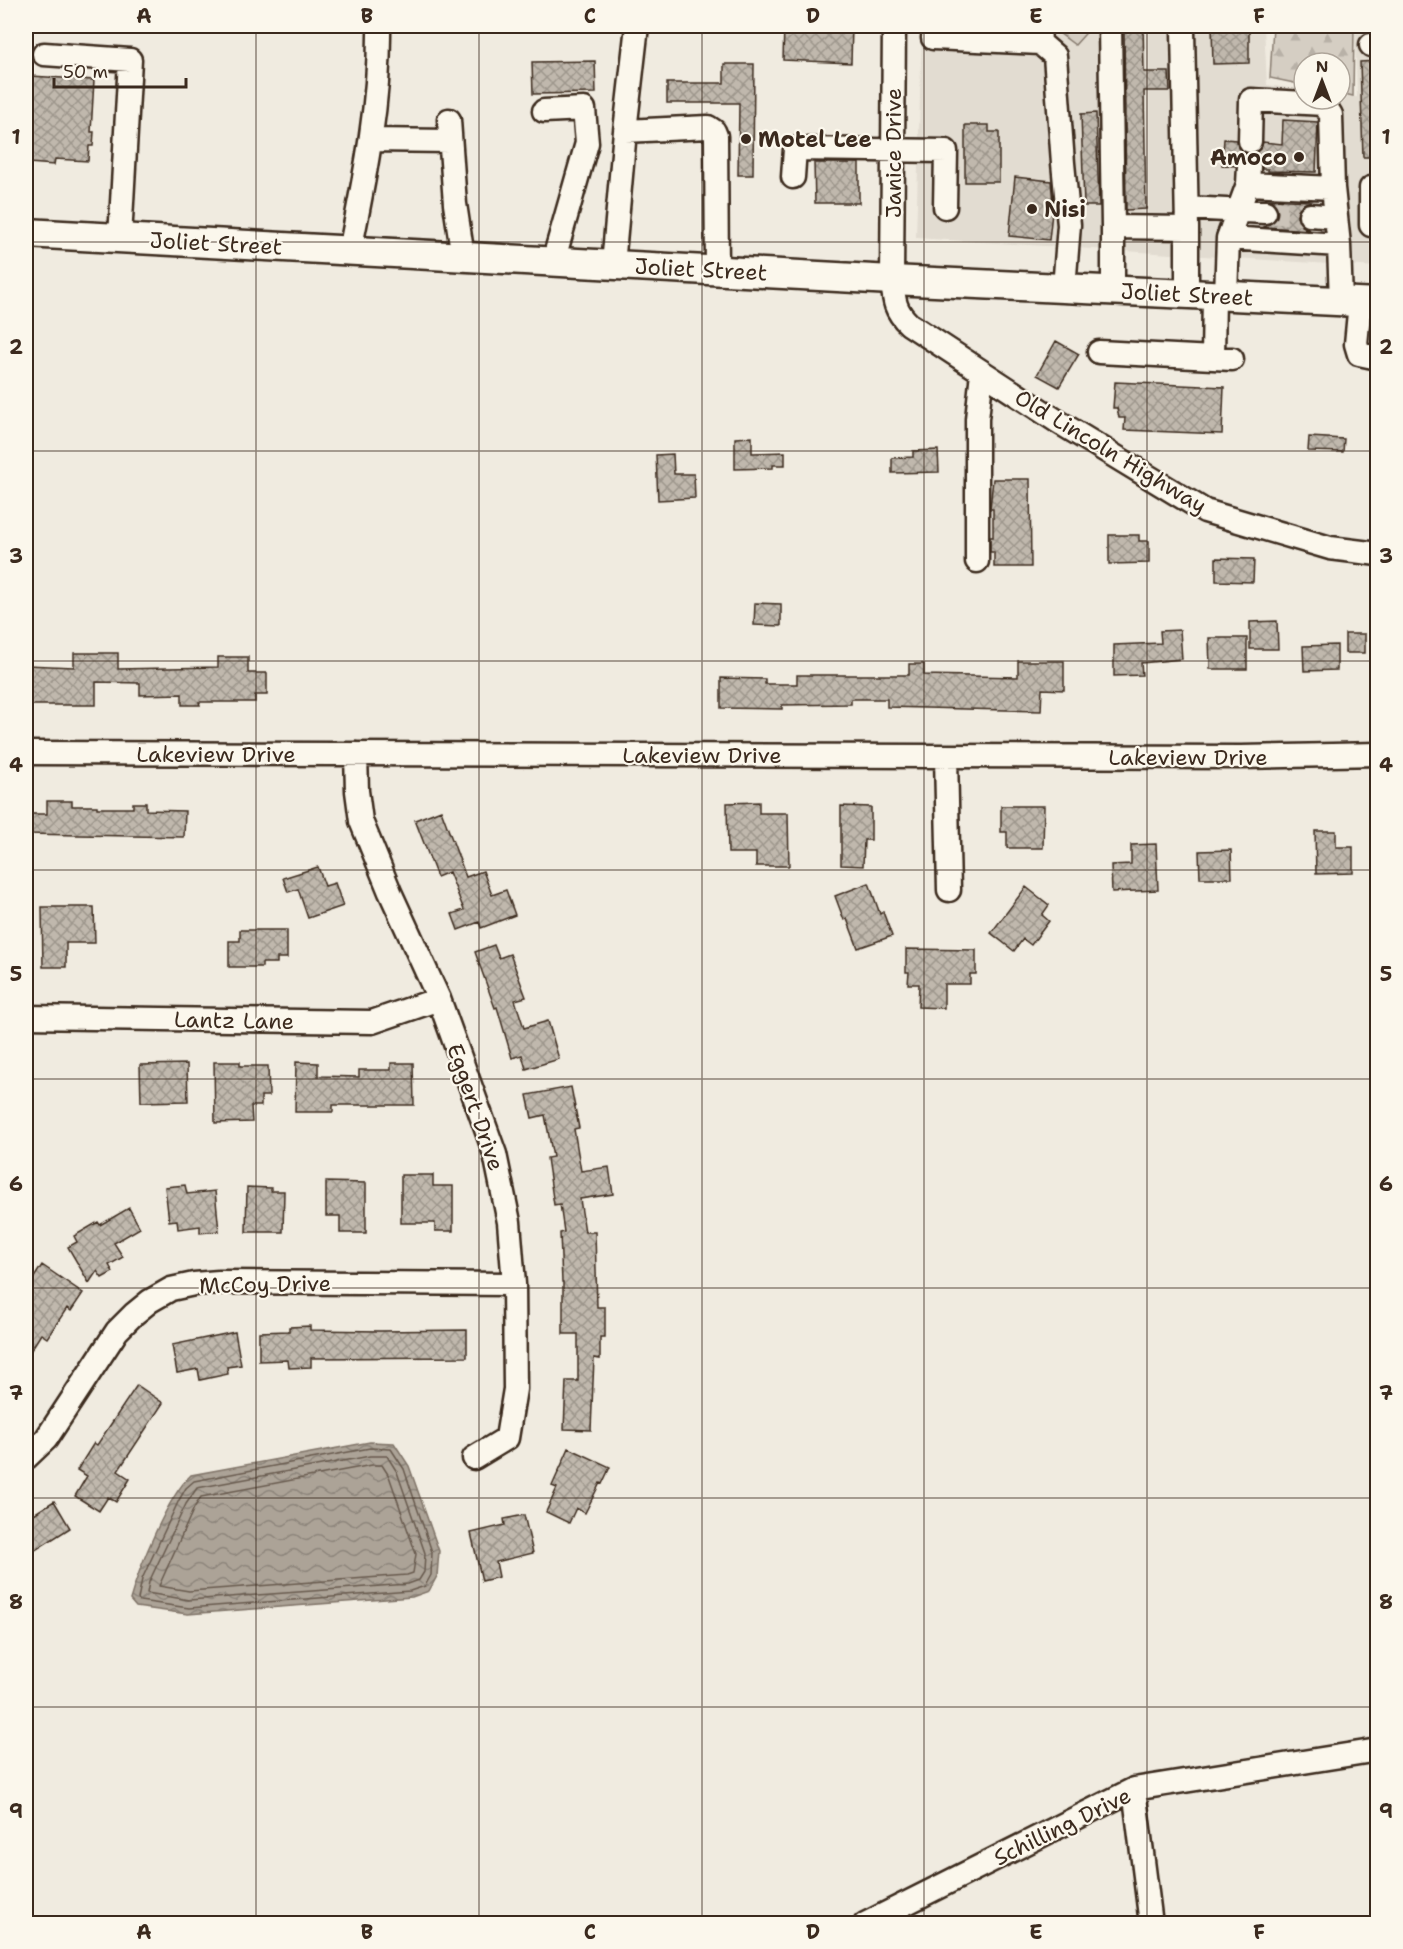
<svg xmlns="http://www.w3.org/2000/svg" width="1403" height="1949" viewBox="0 0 1403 1949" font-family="'Shantell Sans',sans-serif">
<defs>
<pattern id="forest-firs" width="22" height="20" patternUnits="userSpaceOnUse" patternTransform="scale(1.5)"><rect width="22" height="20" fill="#d5cec3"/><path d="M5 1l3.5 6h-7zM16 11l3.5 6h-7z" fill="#b8b1a7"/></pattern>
<pattern id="water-waves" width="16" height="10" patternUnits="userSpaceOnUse" patternTransform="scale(1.5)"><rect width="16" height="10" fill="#aca397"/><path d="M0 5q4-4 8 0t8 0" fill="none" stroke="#8d857b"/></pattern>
<pattern id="building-cross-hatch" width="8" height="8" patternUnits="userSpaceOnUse" patternTransform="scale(1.5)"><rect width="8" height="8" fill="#c0b8ad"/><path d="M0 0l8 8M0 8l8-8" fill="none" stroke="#9d968c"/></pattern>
</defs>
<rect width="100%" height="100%" fill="#f0ebe0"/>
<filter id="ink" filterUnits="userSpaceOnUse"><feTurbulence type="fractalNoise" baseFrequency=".0167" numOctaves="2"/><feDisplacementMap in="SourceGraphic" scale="12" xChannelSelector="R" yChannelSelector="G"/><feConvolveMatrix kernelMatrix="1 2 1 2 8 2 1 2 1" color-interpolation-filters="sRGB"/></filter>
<g filter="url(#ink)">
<path fill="#e2dcd1" d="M 922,26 L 1055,26 L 1056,30 L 1075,45 L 1092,26 L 1264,26 L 1267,85 L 1304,90 L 1304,99 L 1340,99 L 1340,95 L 1357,97 L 1355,26 L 1377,26 L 1377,267 L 916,238 Z"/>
<path fill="url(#forest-firs)" stroke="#887c70" stroke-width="1.5" d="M 1055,26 L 1092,26 L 1075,45 L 1055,30 Z
M 1273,26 L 1354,26 L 1353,96 L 1340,93 L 1340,63 L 1304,63 L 1304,85 L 1270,78 Z"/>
<path fill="url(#water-waves)" stroke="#7f7367" stroke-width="1.5" d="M 370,1442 L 394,1443 L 409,1466 L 439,1551 L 437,1576 L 429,1591 L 412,1597 L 188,1614 L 136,1607 L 130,1600 C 139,1568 167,1497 191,1475 Z"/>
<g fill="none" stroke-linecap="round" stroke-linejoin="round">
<path stroke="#685a4e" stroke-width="1.5" d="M 370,1448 L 391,1449 L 404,1469 L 432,1552 L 431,1575 L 425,1586 L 410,1591 L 189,1608 L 140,1601 L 138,1599 L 142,1579 L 179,1500 L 186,1488 L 194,1481 Z
M 370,1456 L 387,1456 L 397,1472 L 425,1553 L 424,1572 L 419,1580 L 408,1584 L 189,1600 L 147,1593 L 149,1582 L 186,1504 L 197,1488 Z
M 372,1465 L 382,1465 L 389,1476 L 416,1554 L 413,1573 L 407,1575 L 189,1591 L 159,1586 L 194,1508 L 201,1497 Z"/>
</g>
<path fill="url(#building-cross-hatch)" stroke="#3b2a1e" stroke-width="1.5" d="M 784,26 L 852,26 L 851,63 L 783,60 Z
M 1124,26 L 1143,26 L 1144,72 L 1169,72 L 1170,91 L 1144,91 L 1146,209 L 1126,210 Z
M 1212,26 L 1249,26 L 1249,63 L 1213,64 Z
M 595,61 L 596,93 L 533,94 L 532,62 Z
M 1377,61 L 1377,157 L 1363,157 L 1360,62 Z
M 724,64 L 754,64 L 753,175 L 738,175 L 739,103 L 667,103 L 667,83 L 724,83 Z
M 31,76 L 94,80 L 91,132 L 94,132 L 93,146 L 89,146 L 88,161 L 55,159 L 54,165 L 29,163 L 29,158 L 26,158 Z
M 1096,113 L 1099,206 L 1084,206 L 1081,114 Z
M 1283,120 L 1318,122 L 1316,172 L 1268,171 L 1268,169 L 1262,169 L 1261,159 L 1253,154 L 1261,148 L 1263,142 L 1282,144 Z
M 965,125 L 989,125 L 989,132 L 999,132 L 999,182 L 965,182 Z
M 1224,139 L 1237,140 L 1238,148 L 1245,153 L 1238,158 L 1235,166 L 1222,165 Z
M 814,163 L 859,163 L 859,203 L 815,203 Z
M 1015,177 L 1051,181 L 1053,203 L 1049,240 L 1009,236 Z
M 1266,199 L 1311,201 L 1299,207 L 1297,215 L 1298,221 L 1302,226 L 1310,230 L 1264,227 L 1276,220 L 1278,213 L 1277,205 L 1272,200 Z
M 1056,341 L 1079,354 L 1059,387 L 1037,375 Z
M 1115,382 L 1224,387 L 1222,434 L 1124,430 L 1125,418 L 1119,418 L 1117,408 L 1113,408 Z
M 752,437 L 752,453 L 785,452 L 785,465 L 773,465 L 773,468 L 735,469 L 735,438 Z
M 1309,437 L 1344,439 L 1343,452 L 1308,451 Z
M 938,450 L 939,472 L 892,473 L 892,458 L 913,457 L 913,451 Z
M 673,454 L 674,474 L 694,474 L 695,498 L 658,500 L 656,455 Z
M 993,479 L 1030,479 L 1031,567 L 994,567 L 994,552 L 990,552 L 990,537 L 993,537 L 993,509 L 990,509 Z
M 1109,535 L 1139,535 L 1139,541 L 1149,541 L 1149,563 L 1109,564 Z
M 1216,558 L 1254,559 L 1253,582 L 1216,581 Z
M 755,603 L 781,604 L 781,626 L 754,625 Z
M 1277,621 L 1278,649 L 1250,649 L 1250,622 Z
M 1180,630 L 1182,659 L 1141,663 L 1142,675 L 1114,676 L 1114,645 L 1161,643 L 1160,631 Z
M 1345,634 L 1365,634 L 1365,653 L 1345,653 Z
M 1209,638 L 1247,638 L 1247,669 L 1210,669 Z
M 1337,645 L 1337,670 L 1304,671 L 1303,646 Z
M 74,653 L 118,653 L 118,669 L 218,667 L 218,657 L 248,657 L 248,673 L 267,673 L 267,695 L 255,695 L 255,702 L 199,702 L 200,705 L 182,705 L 182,694 L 140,695 L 140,683 L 96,682 L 96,705 L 26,705 L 26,665 L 74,667 Z
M 1018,661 L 1064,661 L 1064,690 L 1042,689 L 1041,711 L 887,707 L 887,699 L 851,699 L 851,704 L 782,705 L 782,709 L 721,708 L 721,678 L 765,679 L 765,684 L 797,684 L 797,675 L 909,675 L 909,664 L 924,664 L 924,675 L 1018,677 Z
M 47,801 L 72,801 L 72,806 L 97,806 L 97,808 L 133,808 L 133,803 L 146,803 L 146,810 L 185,811 L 184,837 L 26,834 L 26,814 L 47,814 Z
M 759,802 L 759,813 L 788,813 L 789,866 L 756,866 L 756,853 L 728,853 L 727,803 Z
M 841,806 L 871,807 L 871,840 L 864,840 L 863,866 L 841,865 Z
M 1001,806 L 1044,806 L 1043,848 L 1007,848 L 1007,832 L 1001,832 Z
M 441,810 L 466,877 L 483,871 L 492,895 L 506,890 L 515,915 L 481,928 L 479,922 L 458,930 L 452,914 L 464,910 L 449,872 L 437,877 L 415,820 Z
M 1315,831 L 1336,831 L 1336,847 L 1353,847 L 1353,873 L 1316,874 Z
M 1156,844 L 1158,890 L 1112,892 L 1111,865 L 1131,864 L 1131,845 Z
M 1231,850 L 1232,878 L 1200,878 L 1199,851 Z
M 318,867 L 325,886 L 335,883 L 343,906 L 308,918 L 298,889 L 288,892 L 283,878 Z
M 869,883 L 880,914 L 883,912 L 892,936 L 858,948 L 847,919 L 844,920 L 835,896 Z
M 1026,887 L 1049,905 L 1042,915 L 1049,921 L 1031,945 L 1023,939 L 1014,951 L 991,933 Z
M 42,907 L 94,907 L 95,943 L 66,943 L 66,967 L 43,967 Z
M 240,930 L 287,930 L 287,958 L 277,958 L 277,963 L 262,963 L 262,967 L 229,967 L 229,941 L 240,941 Z
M 494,945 L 499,958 L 510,954 L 526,997 L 515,1000 L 524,1028 L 548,1021 L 559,1059 L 526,1069 L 522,1055 L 512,1058 L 497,1007 L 495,1008 L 475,952 Z
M 906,949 L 976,950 L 976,974 L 970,974 L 970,984 L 944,984 L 944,1008 L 918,1007 L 919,984 L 908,984 L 909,972 L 906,972 Z
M 214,1062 L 240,1062 L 240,1066 L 268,1066 L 269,1096 L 261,1096 L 261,1106 L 251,1106 L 252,1122 L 215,1123 Z
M 296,1062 L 318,1063 L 318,1076 L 359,1077 L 359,1070 L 391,1070 L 391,1063 L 413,1063 L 414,1105 L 333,1105 L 333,1112 L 295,1112 Z
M 187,1064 L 188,1101 L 141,1102 L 140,1065 Z
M 571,1087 L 579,1128 L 574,1129 L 581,1171 L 609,1167 L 613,1194 L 580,1199 L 585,1232 L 595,1232 L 597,1307 L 605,1307 L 605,1337 L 600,1337 L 600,1359 L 594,1358 L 591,1430 L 564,1429 L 566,1381 L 578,1381 L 578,1334 L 563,1334 L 563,1282 L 562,1282 L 560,1233 L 564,1232 L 560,1204 L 554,1205 L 547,1158 L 553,1157 L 545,1115 L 532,1118 L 527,1095 Z
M 401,1175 L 433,1175 L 433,1186 L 453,1186 L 453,1231 L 435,1231 L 435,1223 L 401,1223 Z
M 326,1182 L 366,1183 L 366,1233 L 340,1233 L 340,1216 L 326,1216 Z
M 185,1185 L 187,1194 L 215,1191 L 219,1231 L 200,1233 L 200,1226 L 178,1229 L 177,1220 L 169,1221 L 165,1187 Z
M 247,1187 L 271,1188 L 271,1191 L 284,1191 L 283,1232 L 246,1232 Z
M 129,1208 L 140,1228 L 114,1243 L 123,1257 L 109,1265 L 113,1272 L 102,1278 L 97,1271 L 89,1283 L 68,1247 L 77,1242 L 74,1236 L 98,1222 L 100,1225 Z
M 42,1265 L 83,1293 L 71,1311 L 67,1308 L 47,1338 L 41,1334 L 26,1358 L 26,1290 Z
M 310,1326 L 310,1330 L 380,1331 L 467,1330 L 467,1357 L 311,1358 L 311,1367 L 289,1368 L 288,1360 L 259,1361 L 259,1332 L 289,1331 L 289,1327 Z
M 235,1332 L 241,1365 L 227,1367 L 228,1374 L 200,1380 L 198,1369 L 177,1373 L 172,1345 Z
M 137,1385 L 163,1403 L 118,1471 L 130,1479 L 116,1502 L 108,1497 L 99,1511 L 75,1496 L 87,1476 L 77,1470 L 94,1443 L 97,1445 Z
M 569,1448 L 610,1467 L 602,1484 L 600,1483 L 585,1513 L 576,1508 L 569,1523 L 546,1512 L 557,1488 L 552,1486 Z
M 54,1501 L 70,1528 L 26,1556 L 26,1519 Z
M 524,1515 L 533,1553 L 496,1562 L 499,1577 L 482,1581 L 471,1533 L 505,1525 L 504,1519 Z"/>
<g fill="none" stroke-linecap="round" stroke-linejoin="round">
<path stroke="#ccc4b9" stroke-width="22" stroke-dasharray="22 11" stroke-linecap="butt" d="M 1265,212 L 1310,215"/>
<defs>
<path id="minor" d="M 894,26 L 892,280 C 894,299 894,310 909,324 L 1057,421 L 1205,511 L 1330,548 L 1378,554
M 1039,26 L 1040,43 L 1055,56 L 1063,163 L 1069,225 L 1064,288
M 1110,26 L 1113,227
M 1183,30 L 1187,228
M 933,38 L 1040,43
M 1371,45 L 1378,45
M 44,54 L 130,60 L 120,238
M 544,111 L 584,109 L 587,143 L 553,262
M 449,120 L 455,204 L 463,257
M 625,131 L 637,26
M 371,140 L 450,141
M 1250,141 L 1251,100 L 1324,104 L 1331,115 L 1333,188 L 1339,245
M 793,177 L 795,149 L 946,151 L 945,207
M 1248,184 L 1333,188
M 1378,188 L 1371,188 L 1371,225 L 1378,225
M 1187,208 L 1265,212
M 1310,215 L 1336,217
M 1228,238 L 1339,245 L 1341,301
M 350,251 C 365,176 380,102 379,26
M 613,265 L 625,131 L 708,127 L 714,131 L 716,136 L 717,270
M 1113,290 L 1113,227 L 1187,228 L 1187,294
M 1226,296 L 1228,238 L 1248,184 L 1249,166
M 1360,302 L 1356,344 L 1359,354 L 1378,358
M 1099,352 L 1232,359
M 1213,358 L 1214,295
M 977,561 L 977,419 L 982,372
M 26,753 L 1241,757 L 1378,754
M 356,754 L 357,791 L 361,821 L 390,892 L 439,999 L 495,1154 L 509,1222 L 514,1284 L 515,1389 L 507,1438 L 474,1458
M 946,757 L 949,890
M 26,1017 L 372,1022 L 439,999
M 26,1458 L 46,1439 L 117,1331 L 134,1314 L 150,1301 L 171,1289 L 194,1284 L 219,1282 L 514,1284
M 1134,1789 L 1151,1924
M 865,1924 L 1134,1789 L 1378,1750"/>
<path id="major" d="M 26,233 L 892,280 L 1378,303"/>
</defs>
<use href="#minor" stroke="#3b2a1e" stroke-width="27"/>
<use href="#major" stroke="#3b2a1e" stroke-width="33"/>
<use href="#minor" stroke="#fbf7ec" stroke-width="22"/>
<use href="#major" stroke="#fbf7ec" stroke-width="28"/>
</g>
</g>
<path fill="none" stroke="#3b2a1e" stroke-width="1.5" stroke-opacity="0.55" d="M 256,26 L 256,1924M 479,26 L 479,1924M 702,26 L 702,1924M 924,26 L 924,1924M 1147,26 L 1147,1924M 26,242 L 1378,242M 26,451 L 1378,451M 26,661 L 1378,661M 26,870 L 1378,870M 26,1079 L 1378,1079M 26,1288 L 1378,1288M 26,1498 L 1378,1498M 26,1707 L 1378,1707"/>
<g fill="#3b2a1e" stroke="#fbf7ec" stroke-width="2">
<circle cx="746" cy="139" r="6"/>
<circle cx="1299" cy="157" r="6"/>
<circle cx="1032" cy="209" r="6"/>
</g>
<g text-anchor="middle" stroke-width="4.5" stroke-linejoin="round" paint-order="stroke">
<g font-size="22" font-weight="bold" fill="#3b2a1e" stroke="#fbf7ec" text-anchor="start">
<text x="758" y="147">Motel Lee</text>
<text x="1287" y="165" text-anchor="end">Amoco</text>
<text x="1044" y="217">Nisi</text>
</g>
<g font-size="22" fill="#3b2a1e" stroke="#fbf7ec">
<text transform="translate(893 153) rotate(-90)" y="8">Janice Drive</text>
<text transform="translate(216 243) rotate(3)" y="8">Joliet Street</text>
<text transform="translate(701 269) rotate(3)" y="8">Joliet Street</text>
<text transform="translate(1187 294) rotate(3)" y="8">Joliet Street</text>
<text transform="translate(1111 451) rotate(31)" y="8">Old Lincoln Highway</text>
<text x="216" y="762">Lakeview Drive</text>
<text x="702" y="763">Lakeview Drive</text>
<text x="1188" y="765">Lakeview Drive</text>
<text transform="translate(234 1020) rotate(1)" y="8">Lantz Lane</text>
<text transform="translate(476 1107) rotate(71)" y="8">Eggert Drive</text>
<text transform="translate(265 1284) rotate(-1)" y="8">McCoy Drive</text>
<text transform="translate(1062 1826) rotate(-26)" y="8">Schilling Drive</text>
</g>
</g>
<rect width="1403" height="1949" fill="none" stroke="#fbf7ec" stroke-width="66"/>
<g transform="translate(1322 81)"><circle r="28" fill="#fbf7ec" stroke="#aea59a" stroke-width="1.5"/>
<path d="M0-4.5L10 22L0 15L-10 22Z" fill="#3b2a1e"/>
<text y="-9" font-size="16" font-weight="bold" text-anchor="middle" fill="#3b2a1e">N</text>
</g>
<path d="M54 78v9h132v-9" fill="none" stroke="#3b2a1e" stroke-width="3"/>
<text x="63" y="78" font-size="18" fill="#3b2a1e" stroke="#fbf7ec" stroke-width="4.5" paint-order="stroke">50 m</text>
<rect x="33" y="33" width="1337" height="1883" fill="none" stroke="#3b2a1e" stroke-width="2"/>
<g font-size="20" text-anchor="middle" font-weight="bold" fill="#3b2a1e">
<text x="144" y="23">A</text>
<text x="367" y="23">B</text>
<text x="590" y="23">C</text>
<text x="813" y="23">D</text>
<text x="1036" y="23">E</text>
<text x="1259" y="23">F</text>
<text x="16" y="144">1</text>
<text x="1386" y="144">1</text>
<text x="16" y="354">2</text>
<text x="1386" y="354">2</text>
<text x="16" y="563">3</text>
<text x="1386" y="563">3</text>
<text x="16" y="772">4</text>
<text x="1386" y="772">4</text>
<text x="16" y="981">5</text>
<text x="1386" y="981">5</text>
<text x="16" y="1191">6</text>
<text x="1386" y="1191">6</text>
<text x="16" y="1400">7</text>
<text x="1386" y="1400">7</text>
<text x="16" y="1609">8</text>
<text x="1386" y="1609">8</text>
<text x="16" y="1818">9</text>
<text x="1386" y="1818">9</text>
<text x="144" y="1939">A</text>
<text x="367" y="1939">B</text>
<text x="590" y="1939">C</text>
<text x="813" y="1939">D</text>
<text x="1036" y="1939">E</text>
<text x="1259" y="1939">F</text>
</g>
</svg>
